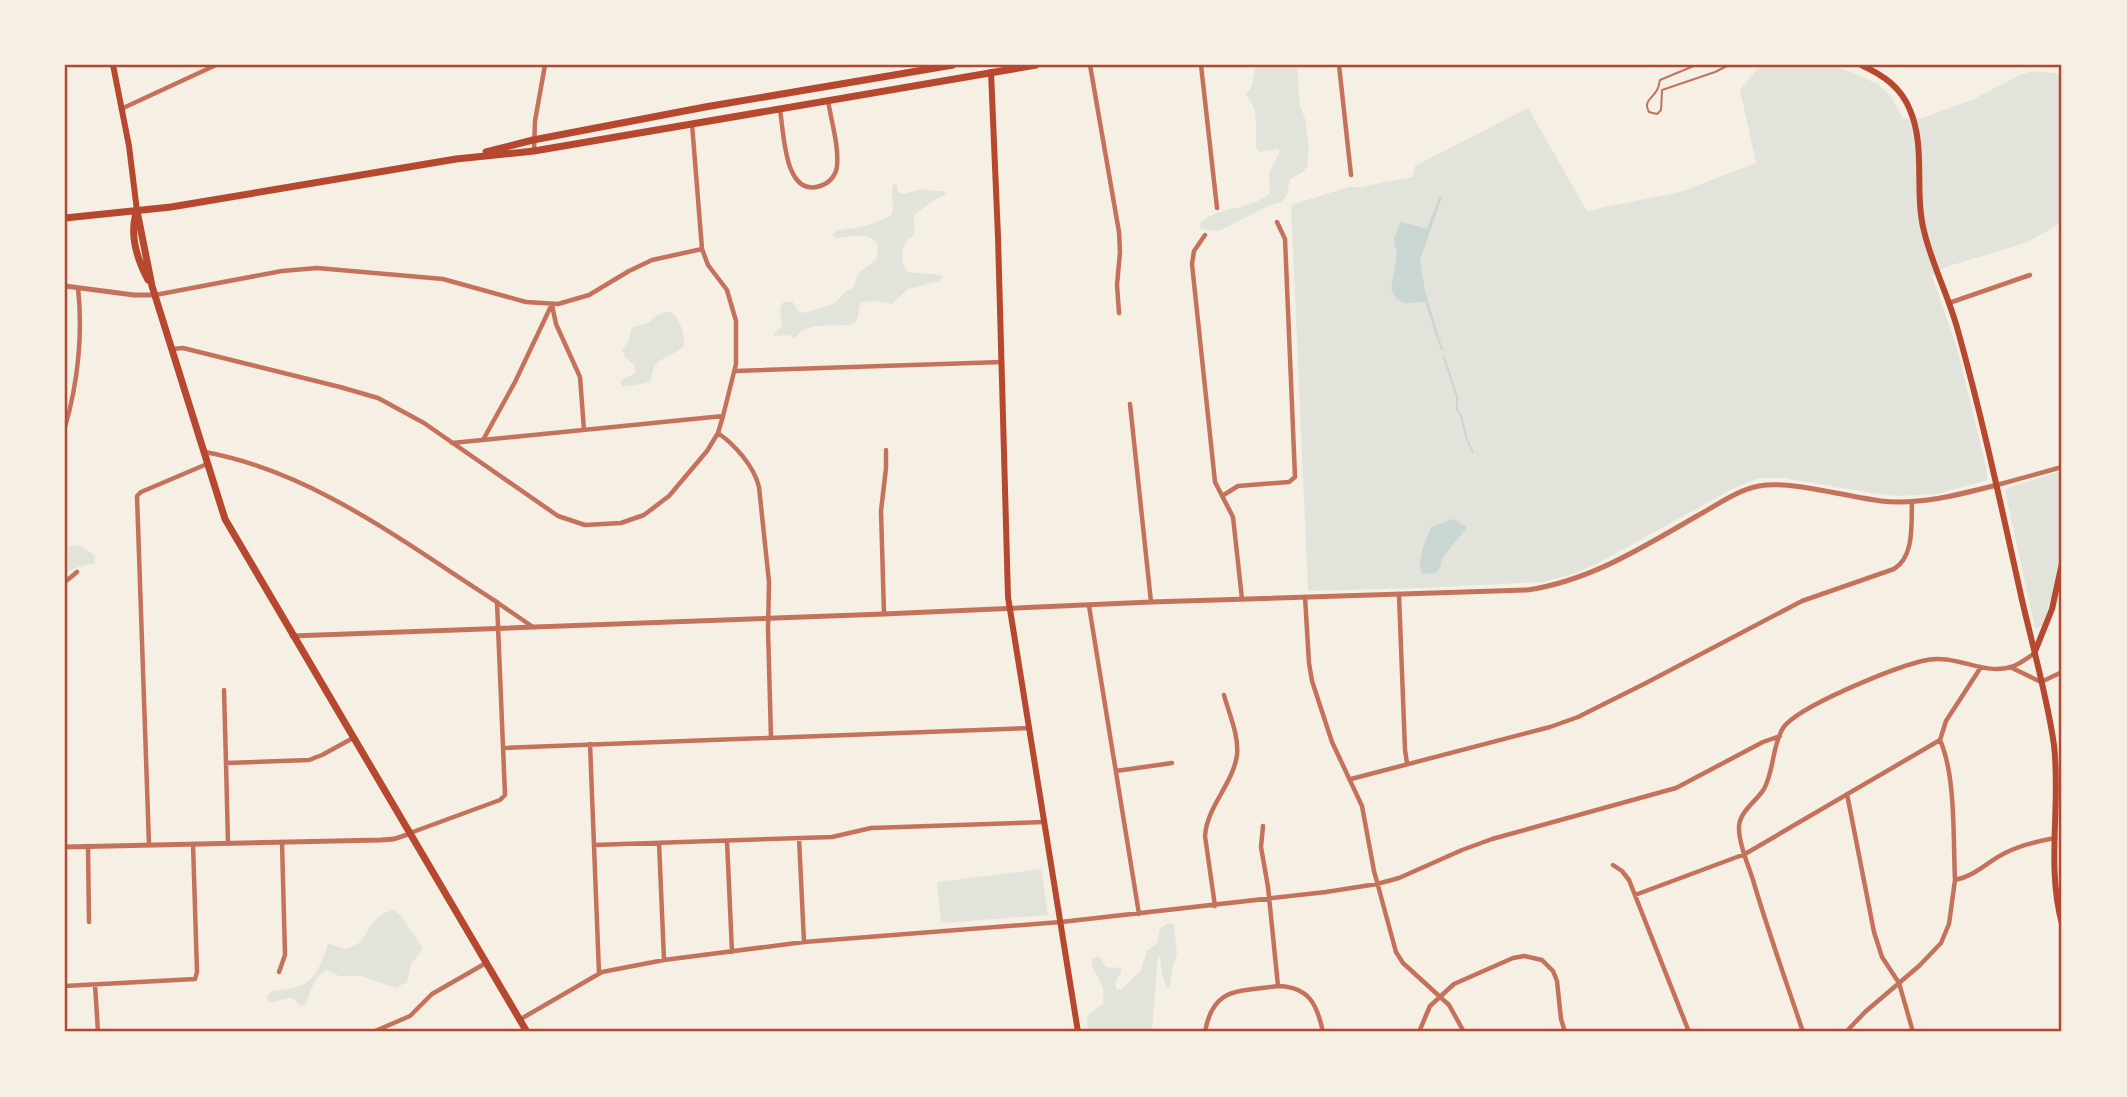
<svg xmlns="http://www.w3.org/2000/svg" width="2127" height="1097" viewBox="0 0 2127 1097" font-family="'Open Sans',sans-serif">
<rect width="100%" height="100%" fill="#f6efe4"/>
<path fill="#e2e4dc" d="M 1256,65 L 1297,65 L 1300,106 L 1305,118 L 1309,148 L 1307,167 L 1303,172 L 1290,179 L 1287,195 L 1281,202 L 1270,205 L 1221,230 L 1215,231 L 1201,229 L 1199,224 C 1216,206 1251,211 1270,193 L 1269,173 L 1280,151 L 1276,149 L 1260,152 L 1256,148 C 1256,131 1259,106 1245,95 L 1251,88 Z
M 1760,65 L 1834,65 L 1878,84 L 1892,98 L 1903,119 L 1923,118 L 1974,99 L 2022,74 L 2034,71 L 2062,74 L 2062,222 L 2028,242 L 1946,267 L 1932,276 L 1957,348 L 1987,471 L 1987,480 L 1937,494 L 1899,496 L 1877,494 L 1784,478 L 1760,478 L 1734,488 L 1598,563 L 1576,573 L 1543,582 L 1422,588 L 1308,591 L 1291,205 L 1349,187 L 1362,187 L 1412,177 L 1415,166 L 1528,108 L 1587,211 L 1680,192 L 1756,163 L 1740,90 Z
M 894,184 L 897,185 L 898,192 L 902,194 L 922,189 L 946,192 L 944,195 C 931,200 924,208 914,215 C 913,221 916,226 914,232 C 912,240 912,234 907,241 C 900,250 901,265 908,272 L 941,275 L 944,277 L 939,281 L 908,289 L 892,304 L 872,301 L 861,303 C 856,310 862,320 851,325 L 814,326 L 801,331 L 794,339 L 788,335 L 774,336 L 774,333 L 782,326 L 780,309 L 783,302 L 793,302 L 798,311 L 804,313 L 834,304 L 845,292 L 853,288 L 858,274 L 876,259 L 878,245 C 868,230 851,238 836,238 L 832,235 L 837,231 L 866,226 L 891,216 C 896,205 889,193 894,184 Z
M 671,311 C 679,319 686,334 684,346 C 668,360 653,356 651,380 L 646,383 L 622,387 L 620,381 L 635,373 L 635,366 L 624,356 L 622,349 L 628,342 L 632,327 L 648,323 L 657,315 Z
M 2062,471 L 2062,546 L 2053,591 L 2043,624 L 2041,627 L 2035,628 L 2005,491 L 2007,488 Z
M 73,545 L 82,546 L 95,556 L 95,563 L 75,568 L 65,573 L 65,548 Z
M 1041,869 L 1048,915 L 941,923 L 937,882 Z
M 394,910 L 402,917 L 423,949 L 411,964 L 407,982 L 396,988 L 361,976 L 339,976 L 327,970 C 314,976 311,991 306,1004 L 301,1006 L 292,998 L 283,999 L 273,1003 L 268,1000 L 267,996 L 272,991 C 311,987 315,981 328,944 C 334,944 342,950 349,948 C 370,943 366,915 394,910 Z
M 1169,923 L 1174,924 L 1177,954 L 1173,965 L 1170,986 L 1167,988 L 1162,974 L 1160,956 L 1158,957 L 1152,1032 L 1088,1032 L 1087,1016 L 1103,1004 C 1103,998 1104,992 1102,986 C 1099,976 1091,971 1092,959 L 1099,956 L 1106,967 L 1121,968 L 1121,972 C 1118,978 1113,982 1117,989 L 1122,989 L 1140,971 L 1147,951 L 1157,943 L 1160,928 Z"/>
<path fill="#c9d6d2" d="M 1439,197 L 1442,197 L 1420,260 L 1425,291 L 1443,350 L 1441,350 L 1425,302 L 1404,303 L 1397,299 L 1391,289 L 1397,254 L 1394,238 L 1401,222 L 1427,229 Z
M 1453,519 L 1466,527 L 1465,530 L 1442,558 L 1440,568 L 1436,573 L 1422,574 C 1416,558 1426,542 1431,527 Z"/>
<g fill="none" stroke-linecap="round" stroke-linejoin="round">
<path stroke="#c9d6d2" stroke-width="2" d="M 1444,357 L 1457,397 L 1457,410 L 1461,415 L 1467,440 L 1473,452"/>
<path stroke="#c5725c" stroke-width="2" d="M 1662,90 L 1661,110 L 1657,114 L 1649,112 C 1643,101 1652,99 1657,90 C 1659,87 1659,83 1660,80 L 1696,65
M 1662,90 L 1715,72 L 1729,65"/>
<path stroke="#c5725c" stroke-width="4.5" d="M 1090,65 L 1119,232 L 1120,252 L 1117,285 L 1119,313
M 1201,65 L 1217,208
M 1339,65 L 1351,175
M 121,109 L 216,65
M 780,110 C 784,132 784,198 820,186 C 830,183 836,175 837,166 C 839,145 831,121 828,100
M 534,150 L 535,121 L 545,65
M 1205,235 L 1194,251 L 1192,264 L 1215,482 L 1233,517 L 1242,599
M 155,295 L 282,271 L 317,268 L 443,279 L 526,302 L 558,304 L 589,295 L 629,271 L 652,260 L 702,249
M 1949,303 L 2030,275
M 552,305 L 556,324 L 580,377 L 584,430
M 172,349 L 183,348 L 340,387 L 378,398 L 424,423 L 558,516 L 585,525 L 621,523 L 644,515 L 669,496 L 707,451 L 718,433 L 723,416 L 736,364 L 736,321 L 727,290 L 708,265 L 702,249 L 692,124
M 735,371 L 1002,362
M 1130,404 L 1151,602
M 65,427 C 78,383 83,333 78,288
M 718,433 C 735,445 754,466 759,487 L 769,582 L 768,629 L 771,738
M 483,440 L 515,382 L 552,304
M 452,443 L 723,416
M 205,452 C 314,472 406,544 497,602 L 505,795 L 500,800 L 410,833
M 1997,485 L 2062,467
M 1222,496 L 1238,486 L 1289,482 L 1295,477 L 1285,239 L 1277,222
M 65,582 L 77,572
M 1399,595 L 1405,750 L 1407,763
M 1305,597 L 1309,663 L 1312,681 L 1332,742 L 1362,806 L 1374,871 L 1396,952 L 1403,963 L 1449,1005 L 1464,1032
M 498,603 L 533,627
M 1089,606 L 1139,914
M 884,614 L 881,511 L 886,468 L 886,450
M 2010,667 L 2041,682 L 2062,672
M 224,690 L 226,763
M 1940,740 C 1956,776 1953,839 1955,880
M 590,744 L 599,973
M 503,748 L 1029,728
M 1116,771 L 1172,763
M 1351,779 L 1550,727 L 1578,717 L 1644,684 L 1802,601 L 1894,569 C 1915,556 1911,523 1912,502
M 1847,794 L 1874,932 L 1882,957 L 1899,983 L 1913,1032
M 1263,826 L 1261,847 L 1268,887 L 1278,986 C 1309,987 1317,1004 1323,1032
M 799,838 L 804,942
M 727,841 L 732,952
M 228,843 L 226,763 L 309,760 L 322,755 L 353,738
M 659,843 L 664,960
M 149,845 L 137,496 L 141,492 L 207,464
M 594,845 L 832,837 L 871,828 L 1044,822
M 88,846 L 89,922
M 1613,865 L 1622,871 L 1629,880 L 1689,1032
M 1635,895 L 1745,854 L 1940,740 L 1946,721 L 1981,667
M 1215,906 L 1205,836 C 1207,806 1233,784 1237,755 C 1239,735 1229,714 1224,695
M 279,972 L 285,955 L 282,842
M 95,985 L 98,1032
M 65,986 L 195,979 L 197,972 L 193,844
M 519,1020 L 602,972 L 664,960 L 804,942 L 1061,922 L 1326,892 L 1377,884 L 1399,878 L 1462,850 L 1492,839 L 1676,788 L 1763,742 L 1780,736
M 373,1032 L 410,1016 L 432,994 L 486,963
M 1205,1032 C 1213,986 1239,992 1278,986
M 1419,1032 L 1430,1006 L 1454,984 L 1513,958 L 1524,956 L 1542,960 L 1553,971 L 1557,981 L 1561,1019 L 1565,1032
M 1803,1032 C 1786,981 1768,931 1753,880 C 1748,864 1739,845 1739,829 C 1738,812 1756,802 1764,789 C 1774,771 1772,746 1783,728 C 1798,706 1894,668 1922,661 C 1955,652 1982,676 2011,667 C 2019,665 2027,658 2034,654
M 1846,1032 L 1865,1012 L 1919,966 L 1941,943 L 1949,924 L 1955,880 C 1975,876 1987,862 2005,853 C 2021,845 2038,841 2055,838"/>
<path stroke="#c5725c" stroke-width="5" d="M 65,286 L 134,295 L 155,295
M 292,636 L 884,614 L 1151,602 L 1527,590 C 1590,581 1643,547 1697,516 C 1717,505 1737,490 1759,486 C 1791,480 1847,497 1881,501 C 1920,505 1958,495 1997,485
M 65,847 L 381,840 L 394,839 L 409,834"/>
<path stroke="#b5482f" stroke-width="6" d="M 113,65 L 129,146 L 137,211
M 1861,65 C 1883,75 1901,87 1910,110 C 1926,147 1914,192 1924,231 C 1932,265 1949,297 1958,331 C 1983,420 2002,510 2022,600 C 2033,648 2047,696 2054,745 C 2061,805 2046,866 2062,924
M 991,72 L 998,237 L 1008,597 L 1078,1032
M 2034,654 L 2052,609 L 2062,563"/>
<path stroke="#b5482f" stroke-width="7" d="M 486,152 L 533,140 L 705,107 L 953,65
M 137,211 L 152,286 L 225,519 L 527,1032
M 137,211 C 129,233 137,259 148,280
M 65,218 L 171,207 L 456,159 L 534,151 L 1036,65"/>
</g>
<rect width="2127" height="1097" fill="none" stroke="#f6efe4" stroke-width="133"/>
<rect x="66" y="66" width="1994" height="964" fill="none" stroke="#b5482f" stroke-width="2.5"/>
</svg>
